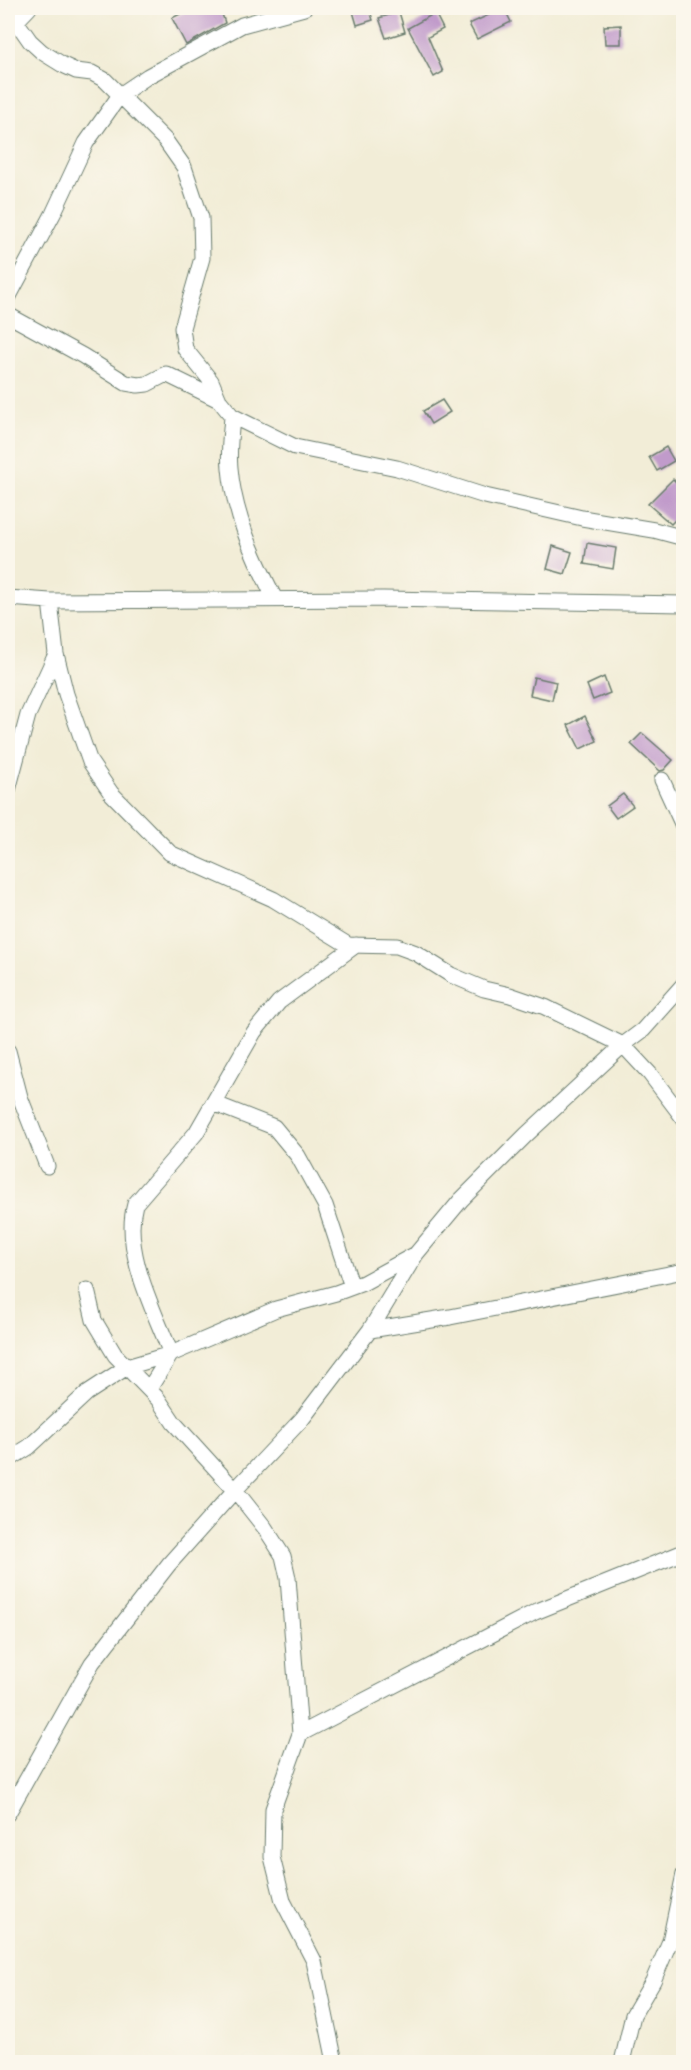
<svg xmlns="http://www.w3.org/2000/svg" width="691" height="2070" viewBox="0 0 691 2070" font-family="Delius,sans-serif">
<rect width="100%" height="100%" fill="#fbf7ec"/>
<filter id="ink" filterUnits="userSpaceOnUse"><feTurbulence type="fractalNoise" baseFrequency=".0167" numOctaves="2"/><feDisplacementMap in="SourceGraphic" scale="12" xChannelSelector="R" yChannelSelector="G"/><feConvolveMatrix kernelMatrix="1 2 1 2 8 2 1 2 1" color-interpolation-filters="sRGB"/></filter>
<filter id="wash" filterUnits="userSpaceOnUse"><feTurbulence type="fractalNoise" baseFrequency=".008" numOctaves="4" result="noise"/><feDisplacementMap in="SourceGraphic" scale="24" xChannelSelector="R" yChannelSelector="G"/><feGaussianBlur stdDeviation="1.35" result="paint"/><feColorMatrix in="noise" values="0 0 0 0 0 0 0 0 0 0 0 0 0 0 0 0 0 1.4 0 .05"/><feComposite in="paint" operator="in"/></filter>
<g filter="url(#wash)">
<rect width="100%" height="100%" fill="#f2edd7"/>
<g id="blocks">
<path fill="#c19bcb" d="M 192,8 L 220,8 L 225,23 L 186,45 L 172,18 Z
M 352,8 L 369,8 L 373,20 L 357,25 Z
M 504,8 L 511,22 L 477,39 L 469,24 Z
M 399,12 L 405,32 L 386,38 L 379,18 Z
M 435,13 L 443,29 L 428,37 L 443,72 L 434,77 L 408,28 Z
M 621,25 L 621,44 L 605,44 L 604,26 Z
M 442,400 L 450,412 L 431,424 L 423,411 Z
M 666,447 L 674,461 L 657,471 L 649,457 Z
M 673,479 L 684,490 L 684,511 L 671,524 L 648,504 Z
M 587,543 L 616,548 L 613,569 L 584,564 Z
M 553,546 L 572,552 L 565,574 L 547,569 Z
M 534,677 L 556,682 L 552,700 L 530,695 Z
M 604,677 L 610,693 L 593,700 L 587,685 Z
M 585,716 L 597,741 L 580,749 L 568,725 Z
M 642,733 L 673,760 L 664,770 L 660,771 L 631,744 Z
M 623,794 L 633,806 L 616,818 L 607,806 Z"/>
</g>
</g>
<g filter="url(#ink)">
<use href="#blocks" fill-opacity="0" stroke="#697b6d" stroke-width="1.5"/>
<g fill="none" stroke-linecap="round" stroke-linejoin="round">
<defs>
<path id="street" d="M 16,21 L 30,41 L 42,52 L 63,65 L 76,71 L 92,73 L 105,80 L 165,140 L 184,167 L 201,218 L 202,258 L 182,328 L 185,349 L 211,381 L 219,400 L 232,416 L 295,447 L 397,468 L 485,496 L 582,518 L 654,530 L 684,538
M 8,30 L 29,8
M 8,298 L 53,214 L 86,143 L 120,95 L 148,76 L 242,25 L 304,8
M 8,315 L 83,356 L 126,383 L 138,385 L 147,384 L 166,374 L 219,400
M 232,416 C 231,433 228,451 230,468 C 234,515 254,558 275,599
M 8,598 L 50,601 L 383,599 L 684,604
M 50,601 L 56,654 L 66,694 L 90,762 L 111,793 L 170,853 L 273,899 L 348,945 L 397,946 L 416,953 L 451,975 L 484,989 L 510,995 L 545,1007 L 623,1045 L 650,1074 L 684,1119
M 662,780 L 684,828
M 8,790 L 28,715 L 56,654
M 8,1051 L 20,1097 L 47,1166
M 213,1103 L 274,1127 L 298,1156 L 325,1205 L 352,1287
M 87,1290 L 94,1320 L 115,1355 L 158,1399 L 174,1423 L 235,1490 L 265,1528 L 283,1556 L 288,1578 L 300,1734 L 273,1809 L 272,1857 L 283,1901 L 314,1961 L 335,2062
M 370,1330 L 450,1317 L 684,1271
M 171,1354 C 154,1310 122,1251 135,1204 L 196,1133 L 254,1032 L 279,1002 L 356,945
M 149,1389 L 171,1354
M 8,1460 L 29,1447 L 87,1393 L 127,1367 L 171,1354 L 276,1309 L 336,1293 L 363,1283 L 416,1254
M 300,1734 L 535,1612 L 684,1552
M 8,1813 L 92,1663 L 169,1564 L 235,1490 L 302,1419 L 370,1330 L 416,1254 L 461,1200 L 526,1135 L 623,1045 L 643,1030 L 684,984
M 622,2062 L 633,2015 L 653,1981 L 670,1941 L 684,1874"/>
</defs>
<use href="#street" stroke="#697b6d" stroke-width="17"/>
<use href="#street" stroke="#fff" stroke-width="15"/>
</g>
</g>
<rect width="691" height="2070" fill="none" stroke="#fbf7ec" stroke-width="30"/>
</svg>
